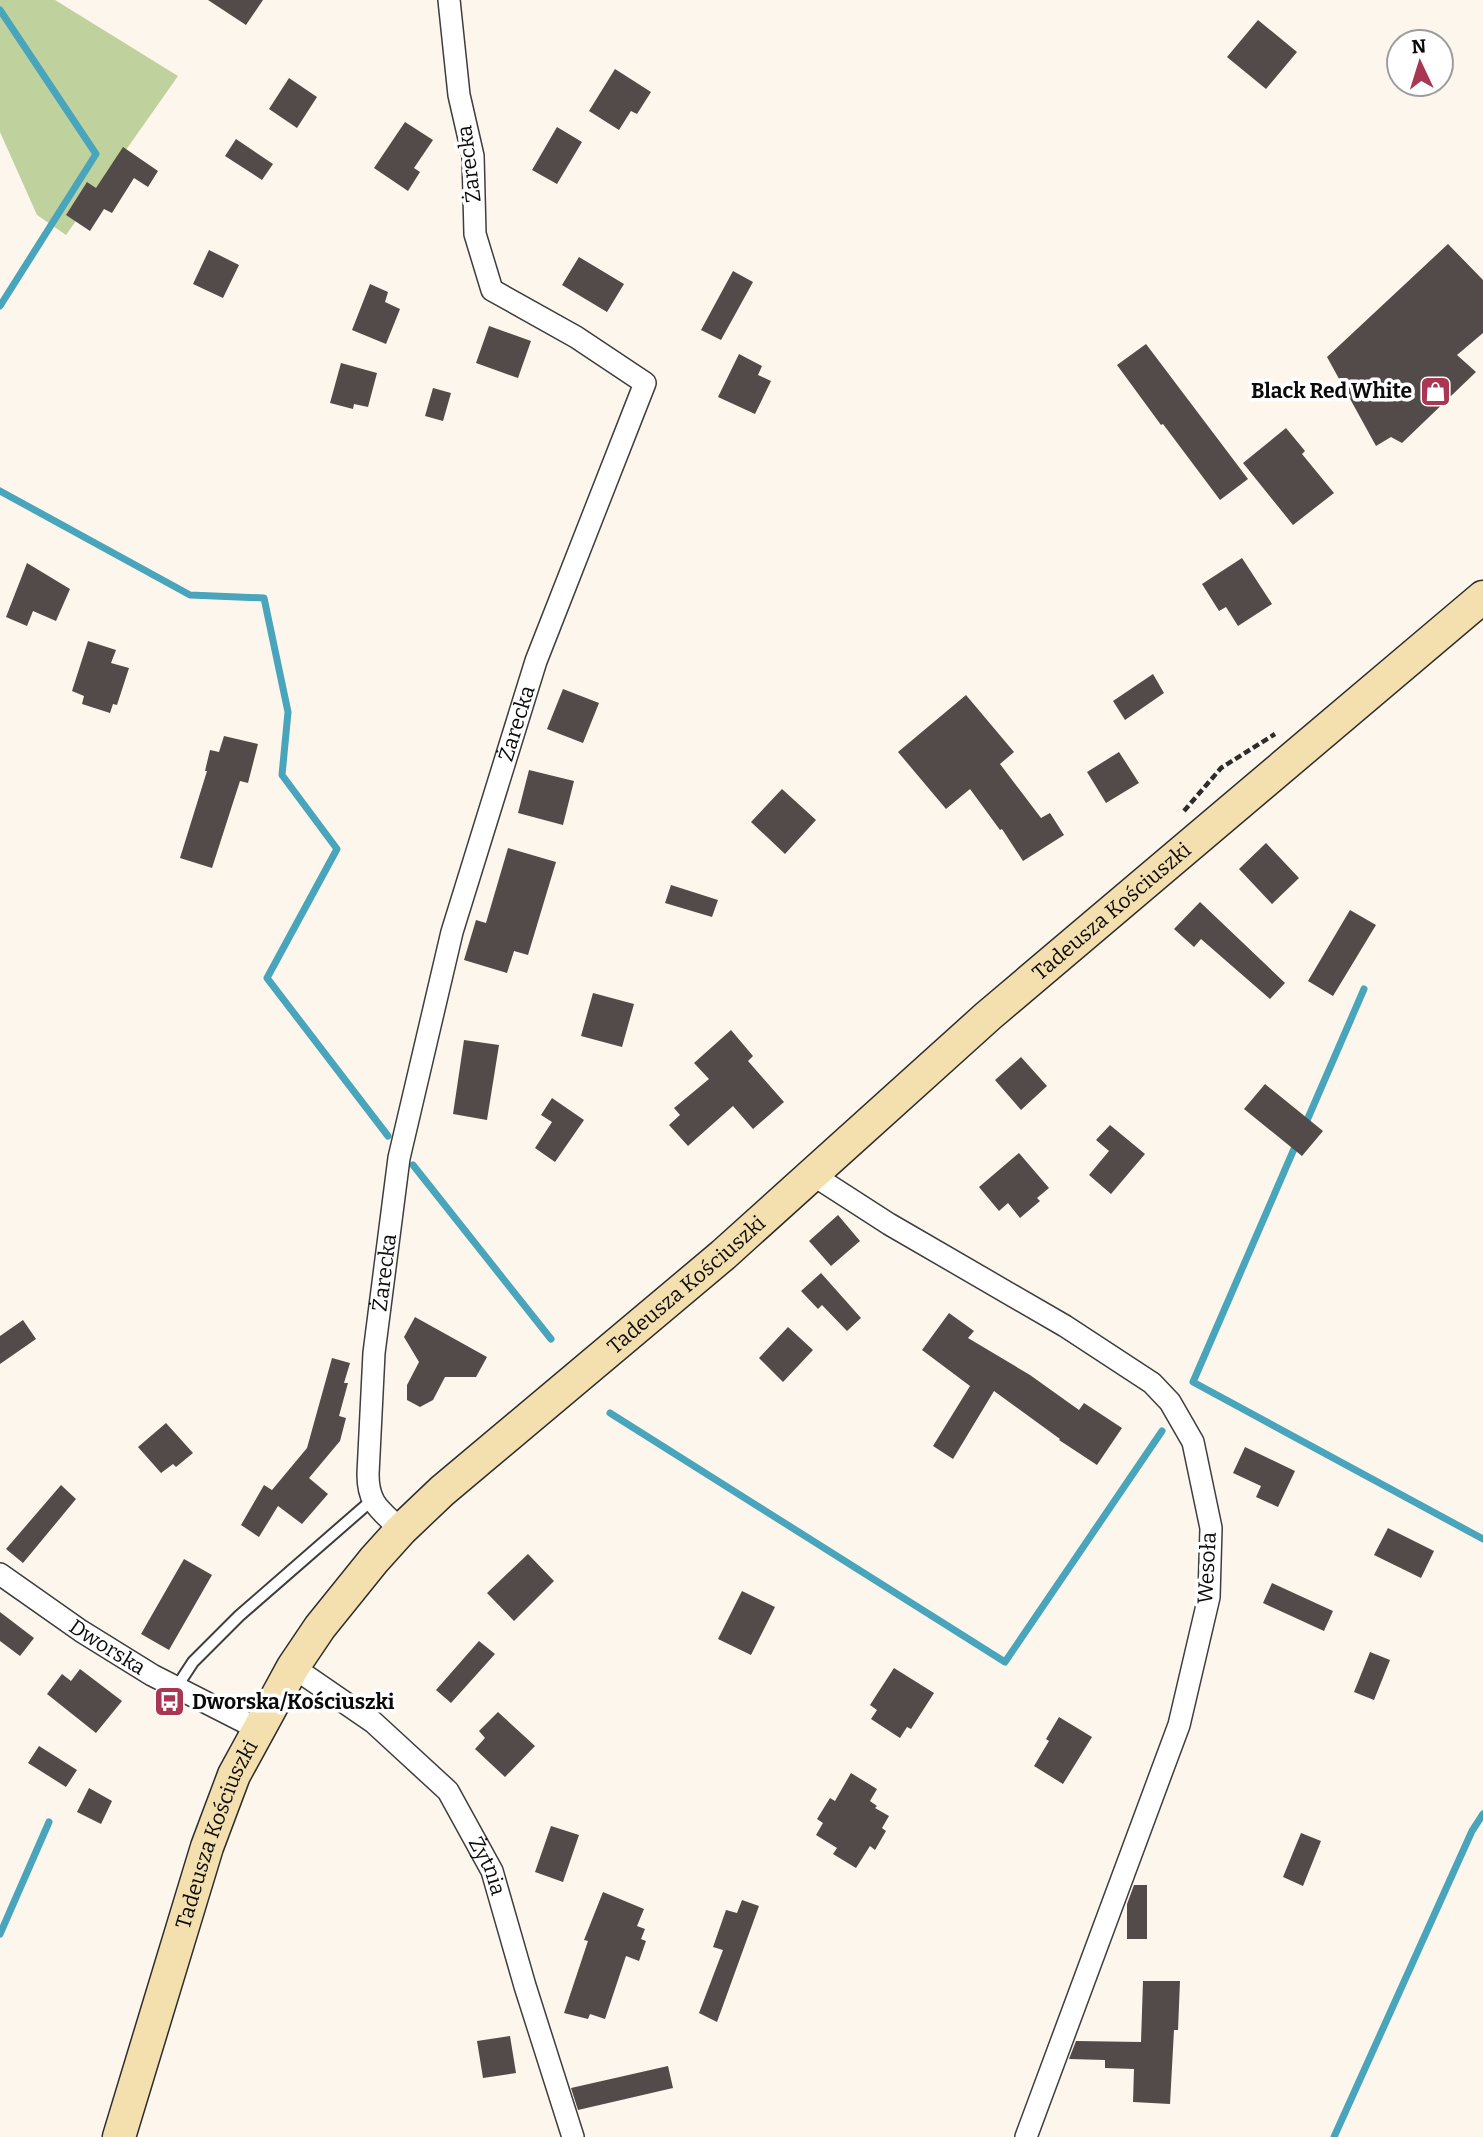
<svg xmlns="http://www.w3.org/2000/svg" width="1483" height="2137" viewBox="0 0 1483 2137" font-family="Bitter,serif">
<rect width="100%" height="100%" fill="#fdf6ec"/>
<path fill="#bfd19c" d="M 0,0 L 55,0 L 178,76 L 66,235 L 37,215 L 0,132 Z"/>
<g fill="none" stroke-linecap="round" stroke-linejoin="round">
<path stroke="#48a5bb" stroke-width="7" d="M 0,10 L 96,154 L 0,306
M 0,491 L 190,595 L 264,598 L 288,712 L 282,775 L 337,849 L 267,978 L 388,1136
M 1305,1125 L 1364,989
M 1297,1142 L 1193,1382 L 1483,1539
M 413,1165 L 551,1339
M 610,1413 L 1005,1662 L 1162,1431
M 0,1934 L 49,1822
M 1334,2137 L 1472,1831 L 1483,1814"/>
</g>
<path fill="#534b49" d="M 208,0 L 263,0 L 246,25 Z
M 1258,20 L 1297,52 L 1266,89 L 1227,57 Z
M 615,69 L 651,92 L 637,114 L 631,111 L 619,130 L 589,111 Z
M 289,78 L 317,97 L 297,128 L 269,109 Z
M 405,122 L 433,140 L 414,168 L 420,172 L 408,191 L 374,168 Z
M 557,127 L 582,142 L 557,184 L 532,170 Z
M 236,139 L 273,164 L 262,180 L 225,156 Z
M 123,147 L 158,171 L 148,187 L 134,178 L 112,213 L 104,209 L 90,231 L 66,215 L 87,182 L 96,188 Z
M 1448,244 L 1483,280 L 1483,333 L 1457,355 L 1476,372 L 1402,443 L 1391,437 L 1376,446 L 1327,357 Z
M 209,250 L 239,265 L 223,298 L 193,284 Z
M 579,257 L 624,284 L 607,312 L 562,285 Z
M 733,271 L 753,282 L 721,340 L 701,330 Z
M 370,284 L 388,292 L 385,302 L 400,309 L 386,344 L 352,330 Z
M 489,326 L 531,341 L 518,378 L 476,363 Z
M 1146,344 L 1248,479 L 1220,500 L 1163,424 L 1161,425 L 1117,365 Z
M 739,354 L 762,366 L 758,375 L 771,381 L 755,414 L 718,397 Z
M 341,363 L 377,373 L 368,407 L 354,404 L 353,409 L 330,403 Z
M 433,388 L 451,393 L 443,421 L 425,416 Z
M 1286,428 L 1305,451 L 1302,454 L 1334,493 L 1293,525 L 1243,463 Z
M 1242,558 L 1272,604 L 1238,626 L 1226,607 L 1219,611 L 1202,584 Z
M 27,563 L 70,589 L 56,621 L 33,611 L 27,626 L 6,617 Z
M 88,641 L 116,650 L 111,663 L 129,668 L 117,705 L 113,704 L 110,713 L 82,704 L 84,696 L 72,691 Z
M 1153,674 L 1164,693 L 1125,720 L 1113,701 Z
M 563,689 L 599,703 L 583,743 L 547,729 Z
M 966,695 L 1014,752 L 1000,764 L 1041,818 L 1050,813 L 1064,835 L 1023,861 L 1002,829 L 1000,830 L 970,789 L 946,809 L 898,752 Z
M 224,736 L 258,744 L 248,783 L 240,781 L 212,868 L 180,858 L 207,771 L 205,771 L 210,750 L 219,752 Z
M 1119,752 L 1139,783 L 1106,803 L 1087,772 Z
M 529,770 L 574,781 L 563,825 L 518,813 Z
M 782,789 L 816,820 L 785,854 L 751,822 Z
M 1266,843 L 1299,878 L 1272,904 L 1239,869 Z
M 508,848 L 556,862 L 528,955 L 514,951 L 507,973 L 464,960 L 476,920 L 486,923 Z
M 671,885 L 718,900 L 712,917 L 665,903 Z
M 1200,902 L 1285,983 L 1270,999 L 1201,939 L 1194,947 L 1174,929 Z
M 1350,910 L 1376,925 L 1333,996 L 1308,981 Z
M 593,993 L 634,1004 L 622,1047 L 581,1036 Z
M 731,1030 L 753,1056 L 748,1061 L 784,1102 L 753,1129 L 733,1106 L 688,1146 L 669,1125 L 680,1115 L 674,1108 L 709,1079 L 694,1063 Z
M 464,1040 L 499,1045 L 487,1120 L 453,1114 Z
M 1021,1057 L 1047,1086 L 1021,1110 L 995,1080 Z
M 1265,1084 L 1323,1131 L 1302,1156 L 1244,1109 Z
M 552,1098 L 584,1120 L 555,1162 L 535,1148 L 552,1122 L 541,1115 Z
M 1110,1125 L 1145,1154 L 1111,1194 L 1089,1175 L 1109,1151 L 1096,1140 Z
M 1019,1153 L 1049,1188 L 1037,1198 L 1040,1201 L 1020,1218 L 1008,1203 L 999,1211 L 979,1187 Z
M 838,1215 L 860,1241 L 831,1266 L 809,1241 Z
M 821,1273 L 861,1318 L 847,1331 L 822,1305 L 818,1309 L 801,1291 Z
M 949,1313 L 974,1331 L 968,1338 L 1030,1375 L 1079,1410 L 1084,1403 L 1122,1428 L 1097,1465 L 1059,1440 L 1060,1439 L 994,1391 L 953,1459 L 933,1446 L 970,1386 L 922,1350 Z
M 415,1317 L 487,1357 L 476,1377 L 445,1377 L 433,1400 L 420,1407 L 407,1400 L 407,1385 L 419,1362 L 404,1337 Z
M 23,1320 L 36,1339 L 0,1364 L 0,1336 Z
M 788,1327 L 813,1350 L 783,1382 L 759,1358 Z
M 332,1358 L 350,1363 L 344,1383 L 348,1383 L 339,1416 L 346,1418 L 340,1441 L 309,1478 L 328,1494 L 302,1524 L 278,1506 L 259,1537 L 241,1525 L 264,1485 L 272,1490 L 307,1448 Z
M 166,1423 L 193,1453 L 176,1467 L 173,1464 L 161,1473 L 138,1447 Z
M 1245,1447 L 1295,1471 L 1278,1507 L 1256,1497 L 1261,1486 L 1233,1473 Z
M 61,1485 L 76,1499 L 23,1563 L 6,1549 Z
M 1388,1528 L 1434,1551 L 1421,1578 L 1374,1555 Z
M 528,1554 L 554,1581 L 514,1621 L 487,1593 Z
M 184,1559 L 212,1575 L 169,1650 L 141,1634 Z
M 1272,1583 L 1333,1611 L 1324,1631 L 1263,1603 Z
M 742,1591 L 775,1607 L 751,1655 L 718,1639 Z
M 0,1612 L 34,1638 L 20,1656 L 0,1641 Z
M 479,1641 L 495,1654 L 451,1703 L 436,1690 Z
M 1370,1652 L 1390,1660 L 1374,1700 L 1354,1692 Z
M 894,1668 L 934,1693 L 911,1729 L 907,1727 L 900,1738 L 871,1719 L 877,1710 L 870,1705 Z
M 80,1669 L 122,1701 L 96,1733 L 47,1694 L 62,1674 L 71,1681 Z
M 498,1712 L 535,1746 L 505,1777 L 475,1749 L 485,1738 L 479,1731 Z
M 1059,1717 L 1092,1737 L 1063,1784 L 1034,1766 L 1049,1741 L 1046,1739 Z
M 39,1746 L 77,1770 L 66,1787 L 28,1763 Z
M 851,1773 L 877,1789 L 870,1801 L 877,1806 L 875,1808 L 889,1816 L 882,1828 L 886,1831 L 875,1850 L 870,1846 L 856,1868 L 833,1854 L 837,1848 L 816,1835 L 823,1823 L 817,1819 L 830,1798 L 835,1801 Z
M 89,1788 L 112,1801 L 101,1824 L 77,1812 Z
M 551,1826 L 579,1835 L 563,1882 L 535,1872 Z
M 1301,1833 L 1321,1841 L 1303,1886 L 1283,1877 Z
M 1134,1885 L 1147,1885 L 1147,1939 L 1127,1939 L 1127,1904 Z
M 603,1892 L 644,1909 L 637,1926 L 645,1929 L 641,1939 L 646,1941 L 639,1961 L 626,1956 L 605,2019 L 590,2014 L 588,2019 L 564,2013 L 588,1941 L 584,1940 Z
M 742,1900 L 759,1906 L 717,2022 L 699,2013 L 723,1950 L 713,1947 L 726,1910 L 737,1913 Z
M 1143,1981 L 1180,1981 L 1178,2030 L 1174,2030 L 1170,2104 L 1133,2102 L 1134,2069 L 1105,2068 L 1105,2060 L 1069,2059 L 1076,2041 L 1141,2042 Z
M 510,2036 L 516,2073 L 483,2078 L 477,2041 Z
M 668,2066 L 673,2088 L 578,2110 L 571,2088 Z"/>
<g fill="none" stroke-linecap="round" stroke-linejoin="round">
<defs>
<path id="service" d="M 176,1688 L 193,1662 L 239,1616 L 371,1501"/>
<g id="minor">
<path d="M 813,1175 L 889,1224 L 1065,1326 L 1152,1383 L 1170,1402 L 1193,1442 L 1211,1528 L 1209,1597 L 1179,1725 L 1026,2137"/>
<path id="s1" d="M 401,1530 C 381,1510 368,1505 368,1474 L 374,1353 L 399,1158 L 452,932 L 536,661 L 645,383 L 576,337 L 492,290 L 475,234 L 473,156 L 459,95 L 449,0"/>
<path id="s2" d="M 0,1574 L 81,1631 L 152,1675 L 258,1729"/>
<path id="s3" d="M 293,1667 L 373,1722 L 448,1791 L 492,1871 L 525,1986 L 573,2137"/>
</g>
<g id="secondary">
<path id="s4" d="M 119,2137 L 207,1847 L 234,1775 L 293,1667 L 320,1627 L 374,1560 L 401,1530 L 442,1491 L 723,1255 L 988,1016 L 1483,597"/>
</g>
</defs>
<use href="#service" stroke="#3e3e3e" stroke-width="14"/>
<use href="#minor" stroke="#3e3e3e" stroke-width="24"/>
<use href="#secondary" stroke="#2d2d2d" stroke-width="35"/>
<path stroke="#2d2d2d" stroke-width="4.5" stroke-dasharray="7 3.5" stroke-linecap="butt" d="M 1184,811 L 1221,768 L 1275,734"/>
<use href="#service" stroke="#fff" stroke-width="10"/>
<use href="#minor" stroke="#fff" stroke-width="21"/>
<use href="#secondary" stroke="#f4dfaf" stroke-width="32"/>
</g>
<defs>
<symbol id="shop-square" viewBox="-11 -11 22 22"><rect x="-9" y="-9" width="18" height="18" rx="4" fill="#a93653" stroke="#fff"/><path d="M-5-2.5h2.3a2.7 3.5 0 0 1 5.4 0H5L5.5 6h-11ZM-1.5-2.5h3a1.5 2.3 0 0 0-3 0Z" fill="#fff"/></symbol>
<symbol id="bus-square" viewBox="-11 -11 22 22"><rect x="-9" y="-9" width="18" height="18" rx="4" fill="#a93653" stroke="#fff"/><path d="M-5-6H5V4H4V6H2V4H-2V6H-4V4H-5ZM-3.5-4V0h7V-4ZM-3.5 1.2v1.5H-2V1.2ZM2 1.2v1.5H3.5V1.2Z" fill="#fff"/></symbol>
</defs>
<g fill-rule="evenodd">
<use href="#shop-square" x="1418" y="374" width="35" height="35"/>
<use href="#bus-square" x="152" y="1684" width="35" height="35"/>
</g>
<g text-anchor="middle" stroke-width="7" stroke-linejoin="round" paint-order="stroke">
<g font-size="21" fill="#0b0b0b" stroke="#fff">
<text transform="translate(469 164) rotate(-97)" y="7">Żarecka</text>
<text dy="7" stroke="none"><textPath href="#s1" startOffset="836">Żarecka</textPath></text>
<text dy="7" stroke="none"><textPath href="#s4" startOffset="1620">Tadeusza Kościuszki</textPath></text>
<text dy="7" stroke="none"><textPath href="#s1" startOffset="270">Żarecka</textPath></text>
<text dy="7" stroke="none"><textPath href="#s4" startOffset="1054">Tadeusza Kościuszki</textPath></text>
<text transform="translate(1207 1568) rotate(-87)" y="7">Wesoła</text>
<text dy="7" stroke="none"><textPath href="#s2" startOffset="130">Dworska</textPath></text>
<text dy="7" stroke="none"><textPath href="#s4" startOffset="318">Tadeusza Kościuszki</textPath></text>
<text dy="7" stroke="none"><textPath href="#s3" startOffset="284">Żytnia</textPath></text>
</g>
<g font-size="21" font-weight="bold" fill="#0b0b0b" stroke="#fff" text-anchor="end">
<text x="1412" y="398">Black Red White</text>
<text x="192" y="1709" text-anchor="start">Dworska/Kościuszki</text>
</g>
</g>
<g transform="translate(1420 63) rotate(356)"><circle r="33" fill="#ffffff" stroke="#9d9d9d" stroke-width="2"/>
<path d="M0-5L12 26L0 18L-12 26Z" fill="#a93653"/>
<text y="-10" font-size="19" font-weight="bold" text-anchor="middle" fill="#0b0b0b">N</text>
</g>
</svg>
